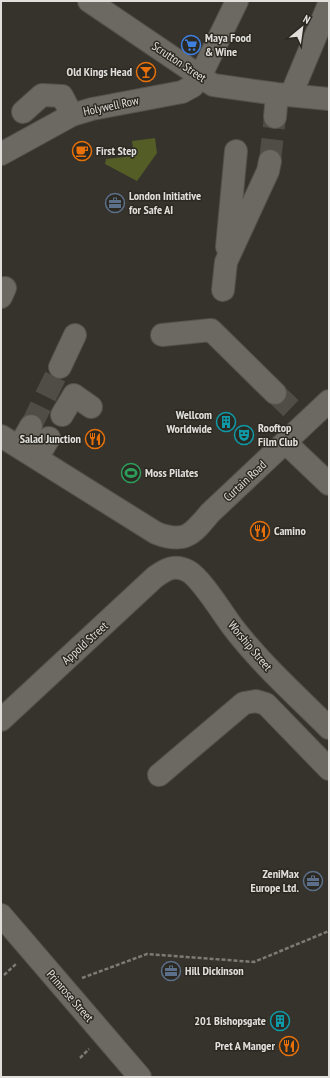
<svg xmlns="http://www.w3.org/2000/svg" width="330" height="1078" viewBox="0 0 330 1078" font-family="'PT Sans Narrow',sans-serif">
<rect width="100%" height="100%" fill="#35332c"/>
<path fill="#545d25" d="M 155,138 L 157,153 L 137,181 L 105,164 L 106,159 L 134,156 L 132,141 Z"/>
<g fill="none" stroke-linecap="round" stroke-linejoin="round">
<path stroke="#4f4d46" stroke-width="22" stroke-dasharray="22 11" stroke-linecap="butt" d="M 270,161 L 275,117
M 275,393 L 295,412
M 31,426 L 60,367"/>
<defs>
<path id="minor" d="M 89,1 L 213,85 L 277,94 L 329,99
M 291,95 L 329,4
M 23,112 L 42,95 L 62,96 L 72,115
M 275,117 L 277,94
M 1,154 L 72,115 L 92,109 L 182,92 L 193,86 L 200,77 L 237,1
M 227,247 L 236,151
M 223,290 L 226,262 L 268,171 L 270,161
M 1,297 L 5,288
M 162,335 L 211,330 L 275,393
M 60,367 L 75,335
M 62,415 L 74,395 L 91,407
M 1,436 L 156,533 C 184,544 192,535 210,513 L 329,401
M 286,443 L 329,484
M 19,447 L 31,426
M 37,458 L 49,438
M 1,720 L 155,577 C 166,569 175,564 188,571 C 201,578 223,614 232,626 C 260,663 296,695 329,728
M 159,775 L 244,703 L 256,701 L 266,704 L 329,769
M 1,915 L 140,1077"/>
</defs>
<use href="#minor" stroke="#53524c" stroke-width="24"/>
<path stroke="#7c7b75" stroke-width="2.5" stroke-dasharray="4 2" stroke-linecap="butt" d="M 4,975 L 16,964
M 82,978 L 147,954 L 254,962 L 329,931
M 80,1058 L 89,1049"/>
<use href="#minor" stroke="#6b6962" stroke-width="22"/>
</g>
<defs>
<symbol id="supermarket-ring" viewBox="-11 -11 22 22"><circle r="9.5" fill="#2b2922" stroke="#3f7fe0" stroke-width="1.5"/><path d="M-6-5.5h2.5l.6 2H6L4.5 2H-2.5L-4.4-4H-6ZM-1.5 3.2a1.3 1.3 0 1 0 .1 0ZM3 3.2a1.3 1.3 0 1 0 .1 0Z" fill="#3f7fe0"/></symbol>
<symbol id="bar-ring" viewBox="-11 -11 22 22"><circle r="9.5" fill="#2b2922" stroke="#e8710a" stroke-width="1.5"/><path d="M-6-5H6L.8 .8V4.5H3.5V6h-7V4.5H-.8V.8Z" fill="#e8710a"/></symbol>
<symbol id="cafe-ring" viewBox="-11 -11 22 22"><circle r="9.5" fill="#2b2922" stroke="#e8710a" stroke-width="1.5"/><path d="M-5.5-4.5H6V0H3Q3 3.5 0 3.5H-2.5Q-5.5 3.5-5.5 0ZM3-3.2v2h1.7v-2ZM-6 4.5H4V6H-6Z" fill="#e8710a"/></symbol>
<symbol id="office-ring" viewBox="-11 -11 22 22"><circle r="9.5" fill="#2b2922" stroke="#5c6f8a" stroke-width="1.5"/><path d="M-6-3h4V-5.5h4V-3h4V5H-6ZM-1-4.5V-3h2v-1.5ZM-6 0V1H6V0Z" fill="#5c6f8a"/></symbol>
<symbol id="building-ring" viewBox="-11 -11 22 22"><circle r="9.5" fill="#2b2922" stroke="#0f9aa8" stroke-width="1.5"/><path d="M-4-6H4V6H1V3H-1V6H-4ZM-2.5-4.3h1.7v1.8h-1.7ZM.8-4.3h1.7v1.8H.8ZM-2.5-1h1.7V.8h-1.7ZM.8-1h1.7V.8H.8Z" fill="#0f9aa8"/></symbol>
<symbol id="theatre-ring" viewBox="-11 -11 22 22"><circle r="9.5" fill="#2b2922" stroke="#0f9aa8" stroke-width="1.5"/><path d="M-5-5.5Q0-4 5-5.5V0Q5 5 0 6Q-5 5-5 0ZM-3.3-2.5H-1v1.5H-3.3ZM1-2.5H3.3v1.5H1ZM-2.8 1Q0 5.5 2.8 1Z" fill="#0f9aa8"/></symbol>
<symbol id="restaurant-ring" viewBox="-11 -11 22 22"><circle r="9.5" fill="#2b2922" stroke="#e8710a" stroke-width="1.5"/><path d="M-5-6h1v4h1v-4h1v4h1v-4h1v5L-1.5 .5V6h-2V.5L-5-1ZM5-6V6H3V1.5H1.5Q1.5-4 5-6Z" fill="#e8710a"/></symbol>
<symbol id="stadium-ring" viewBox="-11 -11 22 22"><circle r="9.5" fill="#2b2922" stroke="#2e9e5b" stroke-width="1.5"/><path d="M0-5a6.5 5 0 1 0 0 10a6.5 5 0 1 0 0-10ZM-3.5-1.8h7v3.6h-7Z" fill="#2e9e5b"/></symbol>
</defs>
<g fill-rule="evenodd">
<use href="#supermarket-ring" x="180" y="34" width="22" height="22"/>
<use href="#bar-ring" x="135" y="61" width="22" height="22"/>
<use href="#cafe-ring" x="71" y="140" width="22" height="22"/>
<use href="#office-ring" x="104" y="192" width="22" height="22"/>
<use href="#building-ring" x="215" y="411" width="22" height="22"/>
<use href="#theatre-ring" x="233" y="424" width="22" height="22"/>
<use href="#restaurant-ring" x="84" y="428" width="22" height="22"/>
<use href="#stadium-ring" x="120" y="462" width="22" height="22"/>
<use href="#restaurant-ring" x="249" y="520" width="22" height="22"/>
<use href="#office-ring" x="302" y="870" width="22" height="22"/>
<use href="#office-ring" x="160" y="960" width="22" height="22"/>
<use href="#building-ring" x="269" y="1010" width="22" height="22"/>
<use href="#restaurant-ring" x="278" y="1035" width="22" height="22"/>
</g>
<g text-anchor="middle" stroke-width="3" stroke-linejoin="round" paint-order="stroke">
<g font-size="12" font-weight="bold" fill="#e0dfdb" stroke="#2b2922" text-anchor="start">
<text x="205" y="42">Maya Food<tspan x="205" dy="14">&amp; Wine</tspan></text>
<text x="132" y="76" text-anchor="end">Old Kings Head</text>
<text x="96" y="155">First Step</text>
<text x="129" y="200">London Initiative<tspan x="129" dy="14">for Safe AI</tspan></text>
<text x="212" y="419" text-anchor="end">Wellcom<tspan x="212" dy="14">Worldwide</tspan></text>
<text x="258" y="432">Rooftop<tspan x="258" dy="14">Film Club</tspan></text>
<text x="81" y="443" text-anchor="end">Salad Junction</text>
<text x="145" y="477">Moss Pilates</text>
<text x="274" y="535">Camino</text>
<text x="299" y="878" text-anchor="end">ZeniMax<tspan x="299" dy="14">Europe Ltd.</tspan></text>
<text x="185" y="975">Hill Dickinson</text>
<text x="266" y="1025" text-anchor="end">201 Bishopsgate</text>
<text x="275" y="1050" text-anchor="end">Pret A Manger</text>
</g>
<g font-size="12" fill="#e0dfdb" stroke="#2b2922">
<text transform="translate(179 62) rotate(34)" y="4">Scrutton Street</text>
<text transform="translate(111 106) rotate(-12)" y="4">Holywell Row</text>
<text transform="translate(245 481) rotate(-43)" y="4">Curtain Road</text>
<text transform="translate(85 643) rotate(-42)" y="4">Appold Street</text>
<text transform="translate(250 646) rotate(50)" y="4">Worship Street</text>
<text transform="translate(70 996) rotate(49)" y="4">Primrose Street</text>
</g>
</g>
<rect width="330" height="1078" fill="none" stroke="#e0dfdb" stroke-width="4"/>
<g transform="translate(302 28) rotate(29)" stroke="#2b2922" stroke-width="3" paint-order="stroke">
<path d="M0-3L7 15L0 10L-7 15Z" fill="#e0dfdb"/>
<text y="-6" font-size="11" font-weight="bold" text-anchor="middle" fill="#e0dfdb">N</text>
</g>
</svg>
